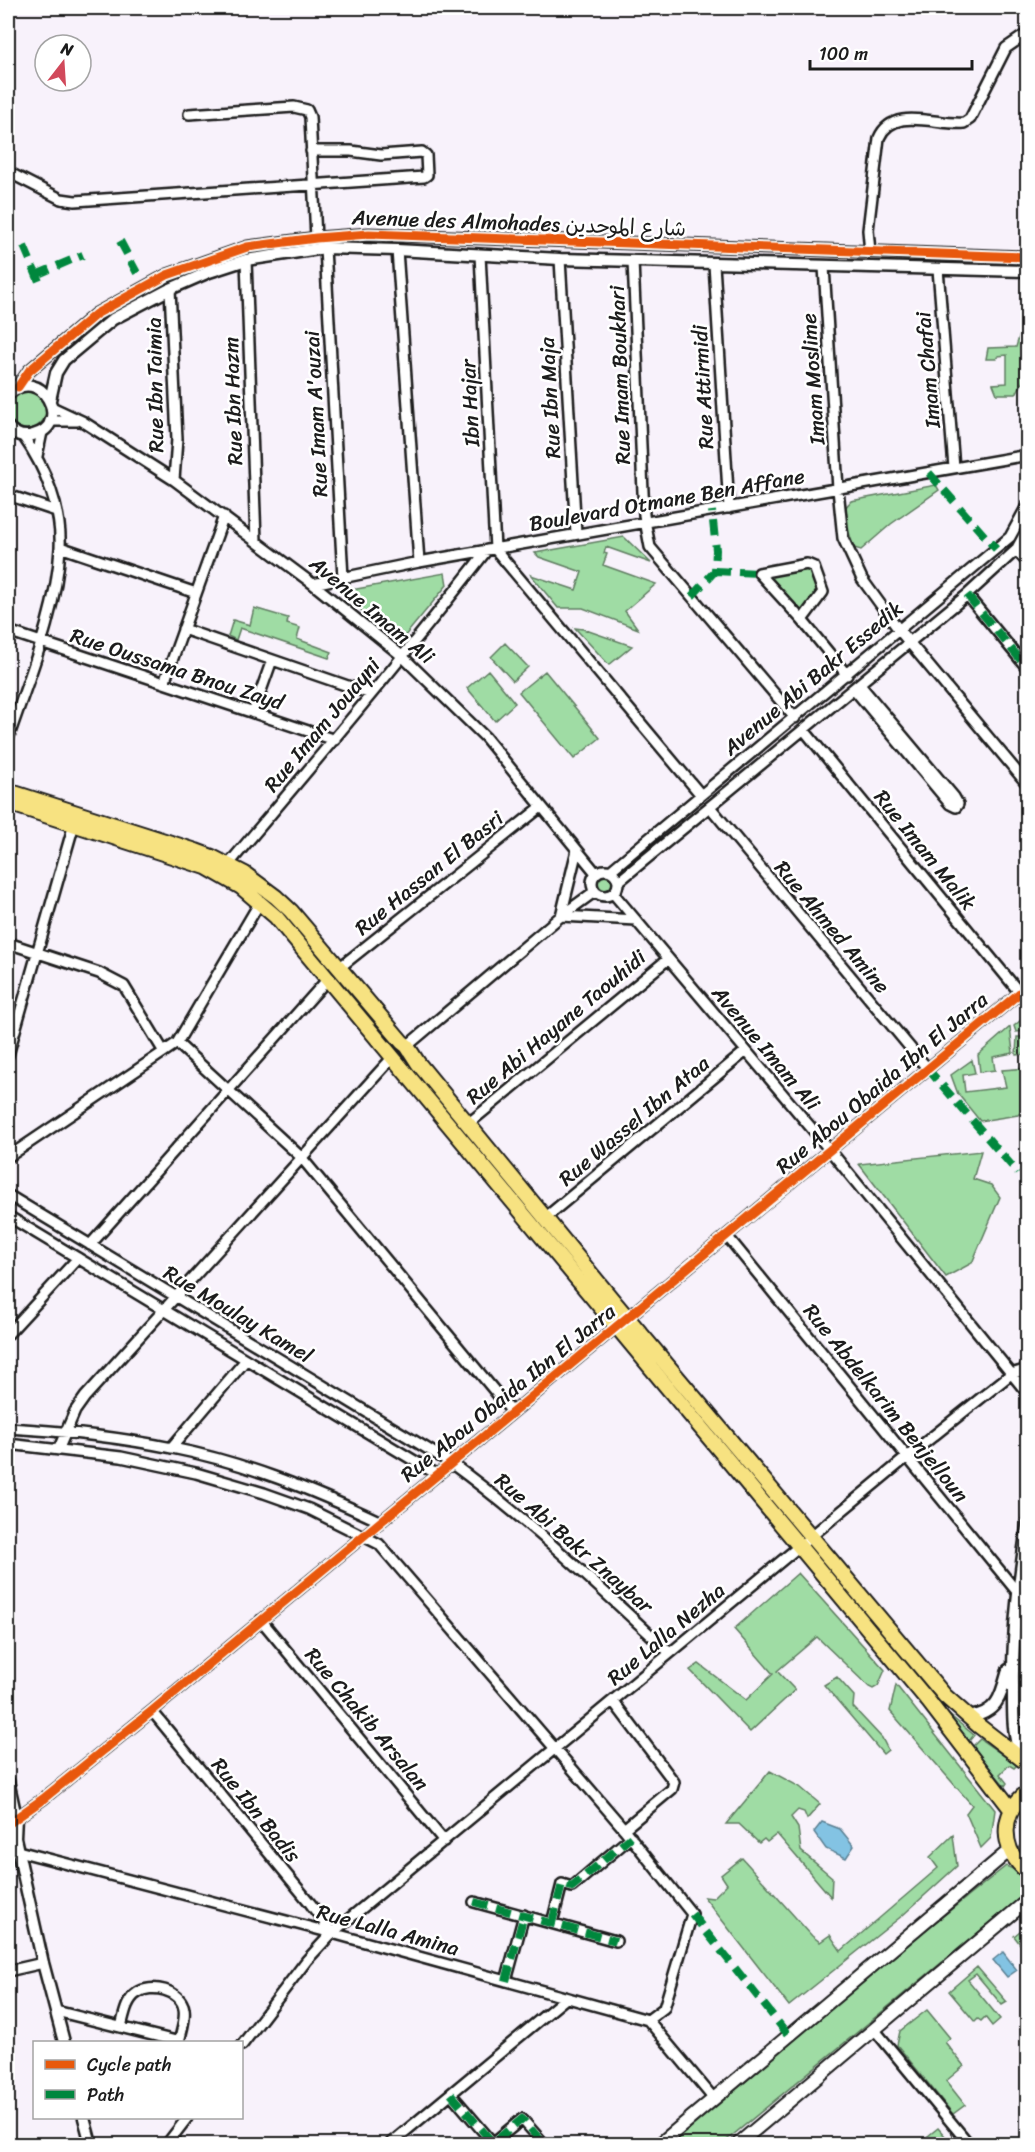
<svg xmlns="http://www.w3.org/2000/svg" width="1035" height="2152" viewBox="0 0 1035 2152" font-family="Sriracha,'Playpen Sans Arabic',sans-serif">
<rect width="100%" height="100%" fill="#f8f2fb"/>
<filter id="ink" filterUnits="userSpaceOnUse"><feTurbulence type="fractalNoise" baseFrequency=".0167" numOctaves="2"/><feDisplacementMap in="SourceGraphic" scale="12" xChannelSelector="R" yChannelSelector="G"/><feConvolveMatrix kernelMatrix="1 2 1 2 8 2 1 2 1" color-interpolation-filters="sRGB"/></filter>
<g filter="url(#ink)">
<path fill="#9fdca4" stroke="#5e7c60" stroke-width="1.5" d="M 1019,337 L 1027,337 L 1027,374 L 1016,394 L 997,394 L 993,384 L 1007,383 L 1007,355 L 998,356 L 996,359 L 986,359 L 988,348 L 1016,347 Z
M8 410a19 19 0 1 1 38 0a19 19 0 1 1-38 0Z
M 936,485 L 939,490 L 891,524 L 861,550 L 854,548 L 847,526 L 845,508 L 851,501 Z
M 624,537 L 651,563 L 606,547 L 604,553 L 607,554 L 603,565 L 656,584 L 625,611 L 638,629 L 583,608 L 558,608 L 531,575 L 576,590 L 582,572 L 539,557 L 535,553 Z
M 810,567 L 819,595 L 801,618 L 768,577 Z
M 445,573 L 447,585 L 399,643 L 340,592 Z
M 254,608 L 288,618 L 287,624 L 300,628 L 297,639 L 332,652 L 329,658 L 240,628 L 236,640 L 228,636 L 233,620 L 250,625 Z
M 575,628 L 583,629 L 632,646 L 609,665 Z
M 505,643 L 528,667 L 513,681 L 491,657 Z
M 488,670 L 515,703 L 495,721 L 467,688 Z
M 545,671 L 600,738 L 574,759 L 519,692 Z
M594 884a10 10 0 1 1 20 0a10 10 0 1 1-20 0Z
M 1027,1015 L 1027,1031 L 1016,1032 L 1014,1026 Z
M 1010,1027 L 1013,1053 L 993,1057 L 995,1070 L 980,1072 L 978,1055 Z
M 1017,1037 L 1027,1037 L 1027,1054 L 1016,1055 Z
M 972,1060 L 975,1073 L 963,1075 L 965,1092 L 1006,1087 L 1002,1070 L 1027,1068 L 1027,1106 L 1018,1115 L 980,1121 L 958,1094 L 951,1075 Z
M 981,1151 L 973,1179 L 991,1185 L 1000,1197 L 972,1263 L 946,1277 L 859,1164 Z
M 798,1573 L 885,1670 L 878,1686 L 873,1689 L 869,1687 L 817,1637 L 777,1671 L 795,1690 L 750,1732 L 690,1670 L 699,1664 L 746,1700 L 773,1674 L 734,1629 Z
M 837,1677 L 854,1696 L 853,1707 L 882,1738 L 888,1750 L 883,1754 L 824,1685 Z
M 896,1685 L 995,1810 L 991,1838 L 981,1848 L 966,1813 L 972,1805 L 890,1711 Z
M 948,1714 L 974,1735 L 969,1741 L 946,1715 Z
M 980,1739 L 1017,1765 L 1014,1768 L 1009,1765 L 1000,1774 L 1007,1783 L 1005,1786 L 972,1747 Z
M 770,1771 L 800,1787 L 820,1804 L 807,1819 L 804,1812 L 798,1810 L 791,1817 L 798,1828 L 801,1851 L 832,1877 L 831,1897 L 777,1834 L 767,1842 L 764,1839 L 759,1843 L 739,1824 L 726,1824 Z
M 1027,1810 L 1027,1854 C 1018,1841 1018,1823 1027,1810 Z
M 953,1835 L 957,1866 L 903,1915 L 789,2006 L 704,1897 L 713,1898 L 727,1884 L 721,1875 L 742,1858 L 812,1936 L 820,1942 L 830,1935 L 841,1951 L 938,1868 L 930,1857 Z
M 1006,1866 L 1020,1872 L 1027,1881 L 1027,1892 L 722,2144 L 669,2144 L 874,1971 Z
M 1027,1925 L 1027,1953 L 1014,1936 Z
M 977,1967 L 1007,2002 L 1002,2005 L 976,1974 L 968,1980 L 1000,2019 L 992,2026 L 985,2017 L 981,2021 L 978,2019 L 975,2022 L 949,1991 Z
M 927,2010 L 950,2038 L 945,2042 L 964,2066 L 946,2081 L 965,2105 L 953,2114 L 897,2045 L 900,2031 Z
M 938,2128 L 952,2144 L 918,2144 Z"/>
<path fill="#83c3e3" stroke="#5a8093" stroke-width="1.5" d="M 822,1822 L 840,1829 L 854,1846 L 846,1858 L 826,1849 L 814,1832 Z
M 1003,1952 L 1017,1970 L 1007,1977 L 993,1960 Z"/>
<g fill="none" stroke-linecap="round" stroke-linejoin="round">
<defs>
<path id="minor" d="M 189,114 L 294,107 L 307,110 L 310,117 L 316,238
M 8,172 L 61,199 L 75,201 L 424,177 L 427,175 L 426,155 L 422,152 L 381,155 L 351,151 L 311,151
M 325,248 L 343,578
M 397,250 L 419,562
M 870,252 L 868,230 L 879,138 C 893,105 937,126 964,123 L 970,119 L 1006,48 L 1028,33
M 480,255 L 495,549 L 701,795
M 560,259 L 576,534
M 246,260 L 256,541
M 633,261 L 644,515 L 650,547 L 795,718
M 714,264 L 729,508
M 824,267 L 838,489 L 843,538 L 862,579 L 899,630 L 1028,785
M 938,269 L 954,468
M 170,289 L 177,439 L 174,480
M 52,407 L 82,421 L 174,480 L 313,584 L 402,656 L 485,737 L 596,873
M 50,421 L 77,421
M 37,456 L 42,432
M 8,495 L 56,511
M 60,547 L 196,593
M 1016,550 L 1028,563
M 759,573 L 807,564 L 814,567 L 823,592 L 802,620 L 847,675
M 759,573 L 802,620
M 313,584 L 419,562 L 1028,455
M 967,595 L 1028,669
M 183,629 L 371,694
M 8,631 L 335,740
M 164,683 L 224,516
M 860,685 L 954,797 L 958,804 L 956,807
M 854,689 L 950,804 L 956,807
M 253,713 L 272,660
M 804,730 L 1019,992
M 8,739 C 28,679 57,612 60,548 C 62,509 45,467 23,436
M 710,807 L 927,1068
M 577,850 L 561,916 L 636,920
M 228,865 C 316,761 404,657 487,550
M592 883a13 13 0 1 1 26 0a13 13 0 1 1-26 0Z
M 610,871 L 1010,537 L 1028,504
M 618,882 L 967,595 L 1016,550 L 1028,528
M 613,893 L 829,1149 L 1028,1394
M 8,943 L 99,973 L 124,986 L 164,1052
M 339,968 L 541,807
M 177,1043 L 301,1157 L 512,1412
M 407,1046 L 561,916 L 594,892
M 8,1055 L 74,824
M 468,1124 L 668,959
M 8,1157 L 177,1043 L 260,902
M 8,1195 L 451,1463 C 529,1520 599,1587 670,1653
M 8,1216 L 438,1475
M 545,1218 L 746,1051
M 727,1236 L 1018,1593
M 90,1245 L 327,980
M 8,1334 L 78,1258
M 8,1428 C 62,1431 118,1437 172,1448 C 244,1462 313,1490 379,1521
M 8,1444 L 121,1457 L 196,1473 L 264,1493 L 309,1509 L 379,1544 L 624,1829 L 692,1914 L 664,2008 L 648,2020
M 59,1448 L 75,1411 L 85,1397 L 392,1058
M 171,1448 L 245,1361
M 261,1620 L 444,1841
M 613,1701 L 674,1782 L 672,1789 L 624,1829
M 152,1711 L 310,1903 L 332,1933
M 8,1824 L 43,1799 L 152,1711 L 1028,986
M 18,1851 L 332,1933 L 648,2020 L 714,2099
M 474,1902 L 616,1941
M 552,1923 L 562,1884 L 572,1887 L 631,1837
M 8,1971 L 43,1963
M 506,1981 L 524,1915
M 56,2011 L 180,2042
M 121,2027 C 124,2016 126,2000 137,1993 C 151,1983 181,1990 184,2009 C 186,2020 181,2032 179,2042
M 874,2029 L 969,2144
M 242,2045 L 307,1960 L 332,1933 L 907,1457 L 1011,1374 L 1028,1369
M 451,2094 L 493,2143 L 522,2119 L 544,2144
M 167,2144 L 187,2118
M 390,2144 L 566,1998"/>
<path id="tertiary" d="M 18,387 L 29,371 L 96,314 L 167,275 L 247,247 L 316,238 L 369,234 L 1028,257
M 8,395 C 40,362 75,425 33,435 C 23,438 14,434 8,427
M 50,400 L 56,373 L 64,360 L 113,319 L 170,289 L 209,272 L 246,260 L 325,248 L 397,250 L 560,259 L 1028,271
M 969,1717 C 998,1713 1001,1696 1008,1670
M 1021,1758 C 1012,1733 1013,1713 1013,1686 C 1012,1630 1020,1575 1028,1520
M 8,1781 L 16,1817 L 15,1838 L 43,1963 L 64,2042
M 84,2118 L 91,2144"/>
<path id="secondary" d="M 660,2144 L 1010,1850
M 738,2144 L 1028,1900"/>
<path id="primary" d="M 8,791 L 196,851 L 212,857 L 245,874 L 276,897 L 291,911 L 402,1042 L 407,1046 L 418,1063 L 615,1303 L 945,1696 L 979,1726 L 1028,1764
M 8,803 L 206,867 L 241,887 L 276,917 L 929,1702 L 1011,1809
M 1028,1792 C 999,1812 1000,1851 1028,1872"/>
</defs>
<use href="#minor" stroke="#1c1c1c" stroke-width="14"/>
<use href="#tertiary" stroke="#1c1c1c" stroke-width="15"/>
<use href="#secondary" stroke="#1c1c1c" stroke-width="16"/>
<use href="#primary" stroke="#1c1c1c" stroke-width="18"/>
<use href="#minor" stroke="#fff" stroke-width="9"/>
<use href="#tertiary" stroke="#fff" stroke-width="10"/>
<use href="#secondary" stroke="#fff" stroke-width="12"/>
<use href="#primary" stroke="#f7e281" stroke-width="14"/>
<path stroke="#1c1c1c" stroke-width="3" d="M 8,9 L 36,8"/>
<path stroke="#00873e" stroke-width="8" stroke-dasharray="15 8" stroke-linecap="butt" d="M 120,241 L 137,273
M 24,246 L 41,286
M 36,275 L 83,255
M 8,291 L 11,300
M 929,473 L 996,549
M 715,571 L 759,573
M 967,595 L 1028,669
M 692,596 L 715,571 L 716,550 L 712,511
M 927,1068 L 1018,1173
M 474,1902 L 616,1941
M 692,1914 L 789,2036
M 552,1923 L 562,1884 L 572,1887 L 631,1837
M 506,1981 L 524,1915
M 451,2094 L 493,2143 L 522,2119 L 544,2144"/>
<defs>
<path id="cycleway" d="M 18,387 L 29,371 L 96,314 L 167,275 L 247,247 L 316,238 L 369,234 L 1028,257
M 8,1824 L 43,1799 L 152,1711 L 1028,986"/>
</defs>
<use href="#cycleway" stroke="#fff" stroke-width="13"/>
<use href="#cycleway" stroke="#e8590c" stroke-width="9"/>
</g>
</g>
<g text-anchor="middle" stroke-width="5" stroke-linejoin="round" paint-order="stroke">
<g font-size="21" fill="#1c1c1c" stroke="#fff">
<text transform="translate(519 223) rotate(2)" y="7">Avenue des Almohades شارع الموحدين</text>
<text transform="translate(928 370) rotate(-95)" y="7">Imam Chafai</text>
<text transform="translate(620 375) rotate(-92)" y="7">Rue Imam Boukhari</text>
<text transform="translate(813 379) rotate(-94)" y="7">Imam Moslime</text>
<text transform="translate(155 385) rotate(-91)" y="7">Rue Ibn Taimia</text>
<text transform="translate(703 387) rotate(-93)" y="7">Rue Attirmidi</text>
<text transform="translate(550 398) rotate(-93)" y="7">Rue Ibn Maja</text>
<text transform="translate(233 401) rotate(-92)" y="7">Rue Ibn Hazm</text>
<text transform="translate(470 403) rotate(-93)" y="7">Ibn Hajar</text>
<text transform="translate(316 414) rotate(-93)" y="7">Rue Imam A'ouzai</text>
<text transform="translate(667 500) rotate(-10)" y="7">Boulevard Otmane Ben Affane</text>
<text transform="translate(372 610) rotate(40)" y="7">Avenue Imam Ali</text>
<text transform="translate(177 669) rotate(18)" y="7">Rue Oussama Bnou Zayd</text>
<text transform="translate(813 678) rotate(-40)" y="7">Avenue Abi Bakr Essedik</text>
<text transform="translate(322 725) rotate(-50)" y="7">Rue Imam Jouayni</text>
<text transform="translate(925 850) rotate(51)" y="7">Rue Imam Malik</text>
<text transform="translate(429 873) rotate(-39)" y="7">Rue Hassan El Basri</text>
<text transform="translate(832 927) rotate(50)" y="7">Rue Ahmed Amine</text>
<text transform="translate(556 1027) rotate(-40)" y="7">Rue Abi Hayane Taouhidi</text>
<text transform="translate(766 1048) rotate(50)" y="7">Avenue Imam Ali</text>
<text transform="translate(882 1083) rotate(-40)" y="7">Rue Abou Obaida Ibn El Jarra</text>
<text transform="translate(634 1121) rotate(-40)" y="7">Rue Wassel Ibn Ataa</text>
<text transform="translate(238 1314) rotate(31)" y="7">Rue Moulay Kamel</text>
<text transform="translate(508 1393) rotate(-39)" y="7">Rue Abou Obaida Ibn El Jarra</text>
<text transform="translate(886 1403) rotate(51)" y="7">Rue Abdelkarim Benjelloun</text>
<text transform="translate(574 1543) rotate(41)" y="7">Rue Abi Bakr Znaybar</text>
<text transform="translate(666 1634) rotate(-40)" y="7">Rue Lalla Nezha</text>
<text transform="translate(367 1719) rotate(50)" y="7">Rue Chakib Arsalan</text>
<text transform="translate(256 1810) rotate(51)" y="7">Rue Ibn Badis</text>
<text transform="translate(388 1930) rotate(15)" y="7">Rue Lalla Amina</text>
</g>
</g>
<rect width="1035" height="2152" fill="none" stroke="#fff" stroke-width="30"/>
<rect x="15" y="15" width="1005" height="2122" fill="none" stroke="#1c1c1c" stroke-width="2" filter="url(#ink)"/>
<rect x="33" y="2041" width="210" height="78" fill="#ffffff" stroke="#a4a4a4" stroke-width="1.5"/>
<rect x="45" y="2060" width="30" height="9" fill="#e8590c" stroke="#a4a4a4" stroke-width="1.5"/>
<text x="87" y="2071" font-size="18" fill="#1c1c1c">Cycle path</text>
<rect x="45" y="2090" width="30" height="9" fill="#00873e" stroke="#a4a4a4" stroke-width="1.5"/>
<text x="87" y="2101" font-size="18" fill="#1c1c1c">Path</text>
<g transform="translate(63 63) rotate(17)"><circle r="28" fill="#ffffff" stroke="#a4a4a4" stroke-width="1.5"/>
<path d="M0-4.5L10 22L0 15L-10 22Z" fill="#d1495b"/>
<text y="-9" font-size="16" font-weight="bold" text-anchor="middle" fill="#1c1c1c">N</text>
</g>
<path d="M810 60v9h162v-9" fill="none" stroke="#1c1c1c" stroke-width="3"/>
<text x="819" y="60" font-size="18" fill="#1c1c1c" stroke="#ffffff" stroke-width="4.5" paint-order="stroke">100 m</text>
</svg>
